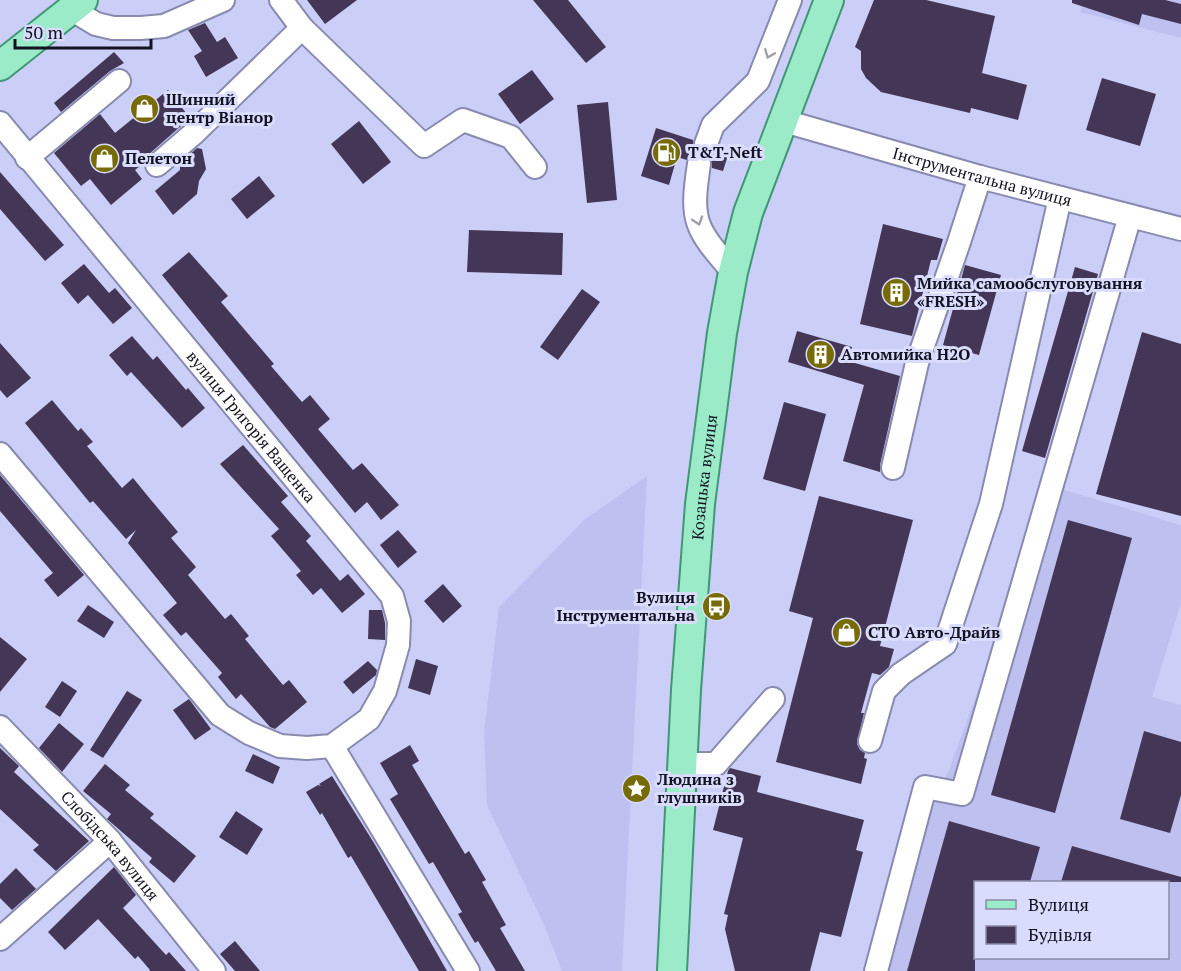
<svg xmlns="http://www.w3.org/2000/svg" width="1181" height="971" viewBox="0 0 1181 971" font-family="'PT Serif',serif">
<rect width="100%" height="100%" fill="#cbcef7"/>
<path fill="#bec1f0" fill-rule="evenodd" d="M 1083,0 L 1181,0 L 1181,38 L 1080,12 Z
M 647,476 L 622,971 L 562,971 L 544,925 L 487,805 L 484,733 L 499,607 L 584,520 Z
M 1052,486 L 1181,525 L 1181,603 L 1152,697 L 1181,705 L 1181,971 L 870,971 L 932,802 L 949,770 ZM 976,882 L 1168,882 L 1168,958 L 976,958 Z"/>
<path fill="#433656" d="M 307,0 L 357,0 L 325,24 Z
M 533,0 L 568,0 L 606,47 L 586,63 Z
M 874,0 L 926,0 L 995,16 L 982,73 L 1027,85 L 1018,120 L 971,108 L 970,113 L 881,92 L 866,78 L 861,69 L 861,51 L 855,47 Z
M 1072,0 L 1165,0 L 1181,4 L 1181,24 L 1142,14 L 1139,25 L 1072,3 Z
M 205,23 L 217,42 L 225,37 L 238,58 L 206,77 L 194,56 L 202,51 L 188,30 Z
M 114,52 L 124,63 L 110,71 L 61,112 L 54,103 Z
M 532,70 L 554,99 L 520,124 L 498,94 Z
M 1102,78 L 1156,94 L 1140,146 L 1086,130 Z
M 168,90 L 190,118 L 148,155 L 144,163 L 135,170 L 142,179 L 111,205 L 90,179 L 81,186 L 54,153 L 100,114 L 115,133 Z
M 608,102 L 617,200 L 587,203 L 577,105 Z
M 359,121 L 391,162 L 363,184 L 331,144 Z
M 656,128 L 693,140 L 695,151 L 689,155 L 687,160 L 677,157 L 669,185 L 641,176 Z
M 197,148 L 202,149 L 206,169 L 199,181 L 197,194 L 173,215 L 155,191 L 180,170 L 180,163 Z
M 719,148 L 729,152 L 723,171 L 712,168 L 710,157 L 715,154 Z
M 0,172 L 64,245 L 45,261 L 0,209 Z
M 259,176 L 275,196 L 247,219 L 231,199 Z
M 883,224 L 943,239 L 937,260 L 931,260 L 912,336 L 860,324 Z
M 469,230 L 563,233 L 562,275 L 467,272 Z
M 189,252 L 228,296 L 221,302 L 274,364 L 271,366 L 302,402 L 310,395 L 330,419 L 318,429 L 353,470 L 362,463 L 399,505 L 381,520 L 367,502 L 355,513 L 162,275 Z
M 84,264 L 109,293 L 115,288 L 132,308 L 113,324 L 88,295 L 78,304 L 61,283 Z
M 965,265 L 1001,275 L 979,355 L 943,345 Z
M 1075,267 L 1098,274 L 1045,458 L 1022,451 Z
M 582,289 L 600,302 L 558,360 L 540,347 Z
M 797,331 L 852,347 L 848,361 L 900,376 L 880,465 L 880,472 L 843,461 L 864,385 L 788,362 Z
M 1142,332 L 1181,344 L 1181,516 L 1096,494 Z
M 132,336 L 153,360 L 157,356 L 186,390 L 188,388 L 205,408 L 182,428 L 131,372 L 127,376 L 109,355 Z
M 0,343 L 31,378 L 7,398 L 0,390 Z
M 52,400 L 78,431 L 81,428 L 93,442 L 87,446 L 122,488 L 133,478 L 151,500 L 178,532 L 171,538 L 196,567 L 188,575 L 225,619 L 231,614 L 249,636 L 245,639 L 283,685 L 289,680 L 307,702 L 275,729 L 270,727 L 241,694 L 236,699 L 218,677 L 222,673 L 186,632 L 181,636 L 163,615 L 177,603 L 128,543 L 136,530 L 126,539 L 93,501 L 90,503 L 25,423 Z
M 784,402 L 826,414 L 805,491 L 763,479 Z
M 243,445 L 288,496 L 281,502 L 311,536 L 306,541 L 340,581 L 348,574 L 365,594 L 342,613 L 321,588 L 313,595 L 296,575 L 301,571 L 271,536 L 279,529 L 220,464 Z
M 0,475 L 84,575 L 58,597 L 44,580 L 53,573 L 0,511 Z
M 819,496 L 913,520 L 880,646 L 894,649 L 889,667 L 880,675 L 872,673 L 861,713 L 864,713 L 857,744 L 860,750 L 865,753 L 864,758 L 867,759 L 861,784 L 776,762 L 813,618 L 789,611 Z
M 1068,520 L 1132,538 L 1055,813 L 991,795 Z
M 398,530 L 417,552 L 398,568 L 380,545 Z
M 443,584 L 462,606 L 443,623 L 424,601 Z
M 88,605 L 114,622 L 104,638 L 77,621 Z
M 369,610 L 382,610 L 385,623 L 385,640 L 368,639 Z
M 0,637 L 27,659 L 0,692 Z
M 416,659 L 438,666 L 430,695 L 408,688 Z
M 368,661 L 377,670 L 376,675 L 353,694 L 343,682 Z
M 62,681 L 77,691 L 60,717 L 45,707 Z
M 127,691 L 142,700 L 103,758 L 90,750 Z
M 189,699 L 211,729 L 195,740 L 173,710 Z
M 59,723 L 84,744 L 62,772 L 39,748 Z
M 1144,731 L 1181,742 L 1181,795 L 1170,833 L 1120,819 Z
M 410,745 L 419,761 L 412,765 L 465,854 L 469,851 L 486,880 L 482,882 L 506,925 L 500,928 L 525,971 L 496,971 L 478,941 L 475,943 L 458,914 L 462,912 L 433,862 L 429,864 L 390,799 L 398,794 L 380,763 Z
M 0,748 L 19,766 L 14,772 L 89,841 L 56,871 L 33,850 L 39,845 L 0,809 Z
M 253,754 L 280,767 L 273,784 L 245,771 Z
M 105,764 L 130,785 L 125,790 L 154,814 L 150,818 L 196,856 L 174,883 L 149,862 L 152,858 L 107,819 L 111,814 L 83,791 Z
M 730,768 L 761,776 L 757,792 L 864,820 L 856,850 L 863,852 L 841,937 L 820,932 L 810,971 L 735,971 L 725,929 L 728,915 L 724,914 L 743,838 L 713,830 L 728,771 Z
M 332,776 L 374,843 L 447,971 L 419,971 L 351,856 L 348,858 L 322,813 L 320,815 L 306,792 L 318,785 L 321,786 L 319,784 Z
M 236,811 L 263,829 L 247,855 L 219,837 Z
M 949,821 L 1040,847 L 1030,882 L 975,882 L 975,971 L 907,971 Z
M 1072,846 L 1181,877 L 1181,882 L 1061,882 Z
M 114,867 L 136,895 L 123,908 L 166,955 L 169,952 L 186,971 L 149,971 L 150,970 L 138,956 L 135,959 L 98,919 L 65,950 L 48,932 Z
M 16,868 L 36,889 L 12,910 L 0,898 L 0,884 Z
M 235,941 L 260,971 L 235,971 L 220,954 Z"/>
<g fill="none" stroke-linecap="round" stroke-linejoin="round">
<defs>
<g id="minor">
<path d="M 281,0 L 302,28 L 424,146 L 463,120 L 511,137 L 535,167"/>
<path d="M 71,9 L 96,24 L 113,28 L 141,28 L 164,26 L 223,0"/>
<path id="s1" d="M 784,121 L 980,177 L 1181,229"/>
<path id="s2" d="M 0,123 L 392,596 L 399,621 L 398,645 L 385,691 L 369,719 L 332,746 L 307,748 L 280,746 L 249,733 L 220,715 L 0,454"/>
<path d="M 706,144 L 713,125 L 758,81 L 790,0"/>
<path d="M 27,158 L 119,81"/>
<path d="M 699,164 C 690,222 695,228 733,272"/>
<path d="M 157,165 L 193,134 L 302,28"/>
<path d="M 893,468 L 917,363 L 959,242 L 980,177"/>
<path id="s3" d="M 0,727 L 110,841 L 214,971"/>
<path d="M 870,741 L 884,691 L 901,674 L 945,644 L 991,504 L 1060,198"/>
<path d="M 332,746 L 468,971"/>
<path d="M 682,764 L 716,764 L 773,699"/>
<path d="M 0,939 L 110,841"/>
<path d="M 876,971 L 925,787 L 962,794 L 1130,216"/>
</g>
<g id="major">
<path d="M 0,66 L 83,0"/>
<path id="s4" d="M 672,971 L 686,690 L 700,504 L 722,333 L 733,272 L 748,213 L 829,0"/>
</g>
</defs>
<use href="#minor" stroke="#888ab0" stroke-width="26"/>
<use href="#major" stroke="#409776" stroke-width="32"/>
<use href="#minor" stroke="#fff" stroke-width="22"/>
<use href="#major" stroke="#9bebc9" stroke-width="28"/>
</g>
<defs><path id="oneway-chevron" d="M-2-3.5L2.5 0L-2 3.5" fill="none" stroke-width="1.6" stroke-linecap="round" stroke-linejoin="round" transform="scale(1.5)"/></defs>
<g stroke="#a0a0a6">
<use href="#oneway-chevron" transform="translate(769 54) rotate(112)"/>
<use href="#oneway-chevron" transform="translate(698 221) rotate(72)"/>
</g>
<defs>
<symbol id="shop-disc" viewBox="-11 -11 22 22"><circle r="9.5" fill="#766b05" stroke="#d9dcfd"/><path d="M-5-2.5h2.3a2.7 3.5 0 0 1 5.4 0H5L5.5 6h-11ZM-1.5-2.5h3a1.5 2.3 0 0 0-3 0Z" fill="#fff"/></symbol>
<symbol id="fuel-disc" viewBox="-11 -11 22 22"><circle r="9.5" fill="#766b05" stroke="#d9dcfd"/><path d="M-5.5-6h7V0h2V4h1.3V-2.5L3-4.5l.8-.8L6-3V5H2.5V1h-1V6h-7ZM-4.2-4.7v3.2H.2V-4.7Z" fill="#fff"/></symbol>
<symbol id="building-disc" viewBox="-11 -11 22 22"><circle r="9.5" fill="#766b05" stroke="#d9dcfd"/><path d="M-4-6H4V6H1V3H-1V6H-4ZM-2.5-4.3h1.7v1.8h-1.7ZM.8-4.3h1.7v1.8H.8ZM-2.5-1h1.7V.8h-1.7ZM.8-1h1.7V.8H.8Z" fill="#fff"/></symbol>
<symbol id="bus-disc" viewBox="-11 -11 22 22"><circle r="9.5" fill="#766b05" stroke="#d9dcfd"/><path d="M-5-6H5V4H4V6H2V4H-2V6H-4V4H-5ZM-3.5-4V0h7V-4ZM-3.5 1.2v1.5H-2V1.2ZM2 1.2v1.5H3.5V1.2Z" fill="#fff"/></symbol>
<symbol id="sight-disc" viewBox="-11 -11 22 22"><circle r="9.5" fill="#766b05" stroke="#d9dcfd"/><path d="M0-6L1.8-2.2L6-1.7L2.9 1.2L3.7 5.4L0 3.3L-3.7 5.4L-2.9 1.2L-6-1.7L-1.8-2.2Z" fill="#fff"/></symbol>
</defs>
<g fill-rule="evenodd">
<use href="#shop-disc" x="128" y="92" width="33" height="33"/>
<use href="#fuel-disc" x="650" y="136" width="33" height="33"/>
<use href="#shop-disc" x="88" y="142" width="33" height="33"/>
<use href="#building-disc" x="880" y="276" width="33" height="33"/>
<use href="#building-disc" x="804" y="338" width="33" height="33"/>
<use href="#bus-disc" x="700" y="590" width="33" height="33"/>
<use href="#shop-disc" x="830" y="616" width="33" height="33"/>
<use href="#sight-disc" x="620" y="772" width="33" height="33"/>
</g>
<g text-anchor="middle" stroke-width="6" stroke-linejoin="round" paint-order="stroke">
<g font-size="16" font-weight="bold" fill="#121220" stroke="#d9dcfd" text-anchor="start">
<text x="166" y="105">Шинний<tspan x="166" dy="18">центр Віанор</tspan></text>
<text x="688" y="158">T&amp;T-Neft</text>
<text x="125" y="164">Пелетон</text>
<text x="917" y="289">Мийка самообслуговування<tspan x="917" dy="18">«FRESH»</tspan></text>
<text x="841" y="360">Автомийка H2O</text>
<text x="695" y="603" text-anchor="end">Вулиця<tspan x="695" dy="18">Інструментальна</tspan></text>
<text x="868" y="638">СТО Авто-Драйв</text>
<text x="657" y="785">Людина з<tspan x="657" dy="18">глушників</tspan></text>
</g>
<g font-size="16" fill="#121220" stroke="#d9dcfd">
<text dy="6" stroke="none"><textPath href="#s1" startOffset="206">Інструментальна вулиця</textPath></text>
<text dy="6" stroke="none"><textPath href="#s2" startOffset="394">вулиця Григорія Ващенка</textPath></text>
<text dy="6" stroke="none"><textPath href="#s4" startOffset="495">Козацька вулиця</textPath></text>
<text dy="6" stroke="none"><textPath href="#s3" startOffset="162">Слобідська вулиця</textPath></text>
</g>
</g>
<rect x="974" y="881" width="195" height="78" fill="#d9dcfd" stroke="#898ba5" stroke-width="1.5"/>
<rect x="986" y="900" width="30" height="9" fill="#9bebc9" stroke="#898ba5" stroke-width="1.5"/>
<text x="1028" y="911" font-size="18" fill="#121220">Вулиця</text>
<rect x="986" y="926" width="30" height="18" fill="#433656" stroke="#898ba5" stroke-width="1.5"/>
<text x="1028" y="941" font-size="18" fill="#121220">Будівля</text>
<path d="M15 39v9h136v-9" fill="none" stroke="#121220" stroke-width="3"/>
<text x="24" y="39" font-size="18" fill="#121220" stroke="#d9dcfd" stroke-width="4.5" paint-order="stroke">50 m</text>
</svg>
